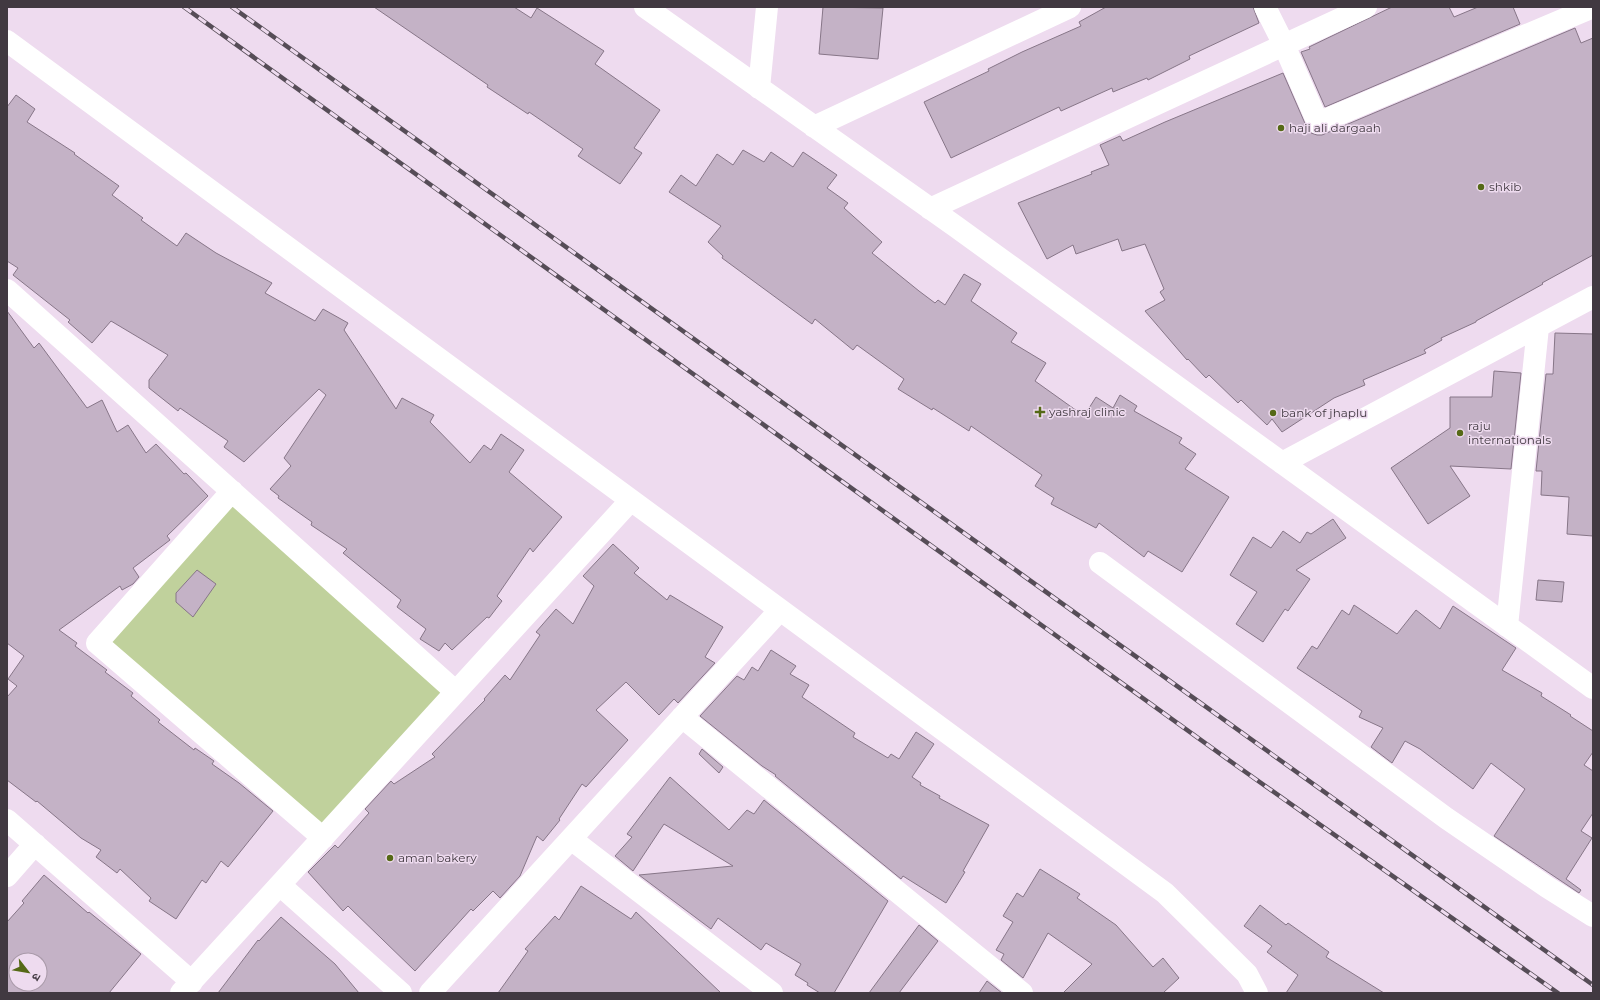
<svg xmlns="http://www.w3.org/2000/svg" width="1600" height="1000" viewBox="0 0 1600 1000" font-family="Montserrat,'Noto Sans Devanagari',sans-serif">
<rect width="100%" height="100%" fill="#eedbef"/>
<path fill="#c0d19c" d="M 232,491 L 456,692 L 323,838 L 97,643 Z"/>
<path fill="#c4b2c6" stroke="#877688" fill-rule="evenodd" d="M 374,7 L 514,7 L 531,18 L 537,8 L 604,51 L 595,64 L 660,110 L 634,148 L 642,153 L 620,184 L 578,156 L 583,149 L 529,112 L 528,114 L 487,87 L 488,85 Z
M 823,7 L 883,8 L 878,59 L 819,54 Z
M 1106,7 L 1253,7 L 1259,23 L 1189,56 L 1190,59 L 1148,80 L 1147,78 L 1113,92 L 1112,88 L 1061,111 L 1059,107 L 951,158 L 924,102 L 989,71 L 988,69 L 1022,52 L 1081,26 L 1079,22 Z
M 1392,7 L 1449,7 L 1454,17 L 1478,7 L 1513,7 L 1520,24 L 1325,107 L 1301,52 L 1310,49 L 1309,47 Z
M 1575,28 L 1581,43 L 1593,38 L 1593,255 L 1542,283 L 1543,284 L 1476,321 L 1476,322 L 1441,338 L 1442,340 L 1424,350 L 1426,353 L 1363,380 L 1365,385 L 1334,398 L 1282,432 L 1272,419 L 1267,425 L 1241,400 L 1238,403 L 1209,375 L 1206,378 L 1188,359 L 1187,360 L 1145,311 L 1165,300 L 1160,292 L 1164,289 L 1145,244 L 1122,251 L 1118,239 L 1076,254 L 1073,245 L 1047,259 L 1018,203 L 1092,174 L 1091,172 L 1109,165 L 1100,145 L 1120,136 L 1123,141 L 1165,122 L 1283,73 L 1307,128 L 1311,133 L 1317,135 L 1322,135 Z
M 16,95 L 35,109 L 27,122 L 75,153 L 74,154 L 119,186 L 112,195 L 143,218 L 141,220 L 177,246 L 186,233 L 216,253 L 272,283 L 265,293 L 315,321 L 323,309 L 348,323 L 344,330 L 396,409 L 402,398 L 434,415 L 430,422 L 470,463 L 484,445 L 491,450 L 501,434 L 524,450 L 509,472 L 562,517 L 533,552 L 530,548 L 497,596 L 502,601 L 489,618 L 487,617 L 452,650 L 445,643 L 439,651 L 420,639 L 426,629 L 397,607 L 401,600 L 343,553 L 347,549 L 311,525 L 312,522 L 278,498 L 279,496 L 270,489 L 291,466 L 284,458 L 326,395 L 319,389 L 244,462 L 224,447 L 228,441 L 180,408 L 178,411 L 149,388 L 149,380 L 168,355 L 111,321 L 92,343 L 68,322 L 70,320 L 13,275 L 18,268 L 7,261 L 7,107 Z
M 743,150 L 764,162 L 771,152 L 793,167 L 803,152 L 837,175 L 827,188 L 848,203 L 844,208 L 882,242 L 872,253 L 919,291 L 935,303 L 938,300 L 945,305 L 964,274 L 981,284 L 971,301 L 1017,333 L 1011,342 L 1046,363 L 1035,381 L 1084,416 L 1096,397 L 1113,408 L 1120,395 L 1137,406 L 1134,411 L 1182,438 L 1179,443 L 1196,454 L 1185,469 L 1229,497 L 1182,572 L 1148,551 L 1144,557 L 1099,523 L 1096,528 L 1051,504 L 1054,498 L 1035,486 L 1042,475 L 971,426 L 969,431 L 933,408 L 932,410 L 898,389 L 904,379 L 857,345 L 853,350 L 815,319 L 812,324 L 722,258 L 723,256 L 708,242 L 721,226 L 669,192 L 681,175 L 696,186 L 717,154 L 733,165 Z
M 7,311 L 34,348 L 39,343 L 87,408 L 102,400 L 117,432 L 128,425 L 146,453 L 156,444 L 184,474 L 186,473 L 208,496 L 167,536 L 170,540 L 133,568 L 139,577 L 133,584 L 122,590 L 120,586 L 59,630 L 77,643 L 75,646 L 107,670 L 105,672 L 133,693 L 131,696 L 160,720 L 158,722 L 194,750 L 195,748 L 214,761 L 212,764 L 239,783 L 273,811 L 228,867 L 221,861 L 206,883 L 202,880 L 176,919 L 149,901 L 151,898 L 120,869 L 117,873 L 96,857 L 101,850 L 81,838 L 37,801 L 36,802 L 7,780 L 7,697 L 17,686 L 8,679 L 24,656 L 7,643 Z
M 1555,333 L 1593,334 L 1593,536 L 1567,534 L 1569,497 L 1541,495 L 1542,471 L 1536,471 L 1546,374 L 1553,374 Z
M 1494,371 L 1521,373 L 1511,469 L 1450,466 L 1470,496 L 1428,524 L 1391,468 L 1450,428 L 1450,397 L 1492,397 Z
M 1333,519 L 1346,538 L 1296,570 L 1310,579 L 1288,611 L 1285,609 L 1263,642 L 1236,624 L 1257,592 L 1230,575 L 1253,537 L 1271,548 L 1283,531 L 1300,543 L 1307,532 L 1311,534 Z
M 613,544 L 639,568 L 634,573 L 667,600 L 670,595 L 723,627 L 705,657 L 715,663 L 678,703 L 674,699 L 659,715 L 626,682 L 596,710 L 628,740 L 586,787 L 582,784 L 559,819 L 560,820 L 543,841 L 537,836 L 520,876 L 500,898 L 493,891 L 473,911 L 471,909 L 415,971 L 348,906 L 343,911 L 308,872 L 335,845 L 338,848 L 369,813 L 365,809 L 391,781 L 394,784 L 435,757 L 432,754 L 485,700 L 484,699 L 505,675 L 510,680 L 540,635 L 536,632 L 556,609 L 573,624 L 594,586 L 583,576 Z
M 197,570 L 216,584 L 193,617 L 176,602 L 176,593 Z
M 1538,580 L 1564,582 L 1562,602 L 1536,600 Z
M 1354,605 L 1397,634 L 1416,610 L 1440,629 L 1453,606 L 1516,648 L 1502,670 L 1542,693 L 1541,696 L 1571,715 L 1570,716 L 1593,731 L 1593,752 L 1584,765 L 1593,771 L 1593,813 L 1581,831 L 1592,838 L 1566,879 L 1581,890 L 1579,893 L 1494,836 L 1525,789 L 1491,763 L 1473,789 L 1420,749 L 1405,741 L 1392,763 L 1371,747 L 1383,728 L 1359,717 L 1362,711 L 1297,668 L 1312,646 L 1317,649 L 1342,610 L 1349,615 Z
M 771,650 L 796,666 L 790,674 L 809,685 L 802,697 L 855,733 L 853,737 L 888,758 L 891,754 L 899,759 L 916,732 L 934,744 L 912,777 L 921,783 L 920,785 L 940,796 L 939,798 L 989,825 L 963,871 L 965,872 L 946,903 L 903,876 L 901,879 L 775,776 L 776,775 L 762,766 L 700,716 L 737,676 L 744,680 L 752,667 L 758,671 Z
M 702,749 L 723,767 L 719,773 L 699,754 Z
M 670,777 L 729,830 L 747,810 L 754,814 L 764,800 L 888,901 L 834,993 L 820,993 L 807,985 L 808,983 L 795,975 L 801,964 L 766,943 L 761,950 L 718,918 L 711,929 L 639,875 L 733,866 L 664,824 L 633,871 L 615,856 L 632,837 L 627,834 Z
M 1040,869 L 1080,894 L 1077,898 L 1116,925 L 1153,967 L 1163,958 L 1179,978 L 1163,993 L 1063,993 L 1092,964 L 1048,933 L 1023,978 L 1001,960 L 1004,954 L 996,950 L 1013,922 L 1003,916 L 1017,893 L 1023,897 Z
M 44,875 L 88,913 L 89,912 L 141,954 L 109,993 L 7,993 L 7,922 L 24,903 L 22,901 ZM 16,960 L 40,960 L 40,984 L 16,984 Z
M 581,886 L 631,919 L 636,912 L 721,993 L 498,993 L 528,951 L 525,949 L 555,916 L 559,920 Z
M 1260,905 L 1286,925 L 1288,923 L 1329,952 L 1326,957 L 1384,993 L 1286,993 L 1298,975 L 1267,952 L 1272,946 L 1244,926 Z
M 281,917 L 335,964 L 359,993 L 218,993 L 258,940 L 259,941 Z
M 919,925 L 938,941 L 899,993 L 869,993 Z
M 987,981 L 1002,993 L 979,993 Z"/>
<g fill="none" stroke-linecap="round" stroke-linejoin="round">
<path stroke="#fff" stroke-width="22" d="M 645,7 L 955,226 L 1593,688
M 1265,7 L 1284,45 L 1318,123 L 1593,7
M 7,41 L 1165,893 L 1247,974 L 1257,993
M 759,88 L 767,7
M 814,127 L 1070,7
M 930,209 L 1366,7
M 7,290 L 456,692
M 1282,463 L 1593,297
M 232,491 L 97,643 L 323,838
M 1100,563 L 1446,818 L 1547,887 L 1593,916
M 1507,626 L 1538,327
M 682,717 L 1022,993
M 7,820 L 192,982
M 571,839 L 772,993
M 7,876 L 35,844
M 280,885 L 401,993
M 181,993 L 631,500
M 430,993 L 780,610"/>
<defs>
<path id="rail" d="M 184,7 L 1237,766 L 1558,993
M 232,7 L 1593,985"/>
</defs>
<use href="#rail" stroke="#564d57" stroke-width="4.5"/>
<use href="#rail" stroke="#eedbef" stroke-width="3" stroke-dasharray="9" stroke-linecap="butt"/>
</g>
<g fill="#556916" stroke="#eedbef" stroke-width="1.5">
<circle cx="1281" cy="128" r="4"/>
<circle cx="1481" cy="187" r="4"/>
<path d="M1038 406h4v4h4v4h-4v4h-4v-4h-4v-4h4z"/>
<circle cx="1273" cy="413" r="4"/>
<circle cx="1460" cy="433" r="4"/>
<circle cx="390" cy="858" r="4"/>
</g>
<g text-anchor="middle" stroke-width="3" stroke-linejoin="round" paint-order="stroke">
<g font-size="12" fill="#413941" stroke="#eedbef" text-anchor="start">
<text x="1289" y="132">haji ali dargaah</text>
<text x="1489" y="191">shkib</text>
<text x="1049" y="416">yashraj clinic</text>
<text x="1281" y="417">bank of jhaplu</text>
<text x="1468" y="430">raju<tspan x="1468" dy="14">internationals</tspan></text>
<text x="398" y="862">aman bakery</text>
</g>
</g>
<rect width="1600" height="1000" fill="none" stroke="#413941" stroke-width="16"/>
<g transform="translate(28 972) rotate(121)"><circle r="19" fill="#eedbef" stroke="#a99aa9"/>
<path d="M0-3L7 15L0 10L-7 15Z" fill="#556916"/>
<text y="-6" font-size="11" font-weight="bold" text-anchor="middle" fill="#413941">उ</text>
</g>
</svg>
